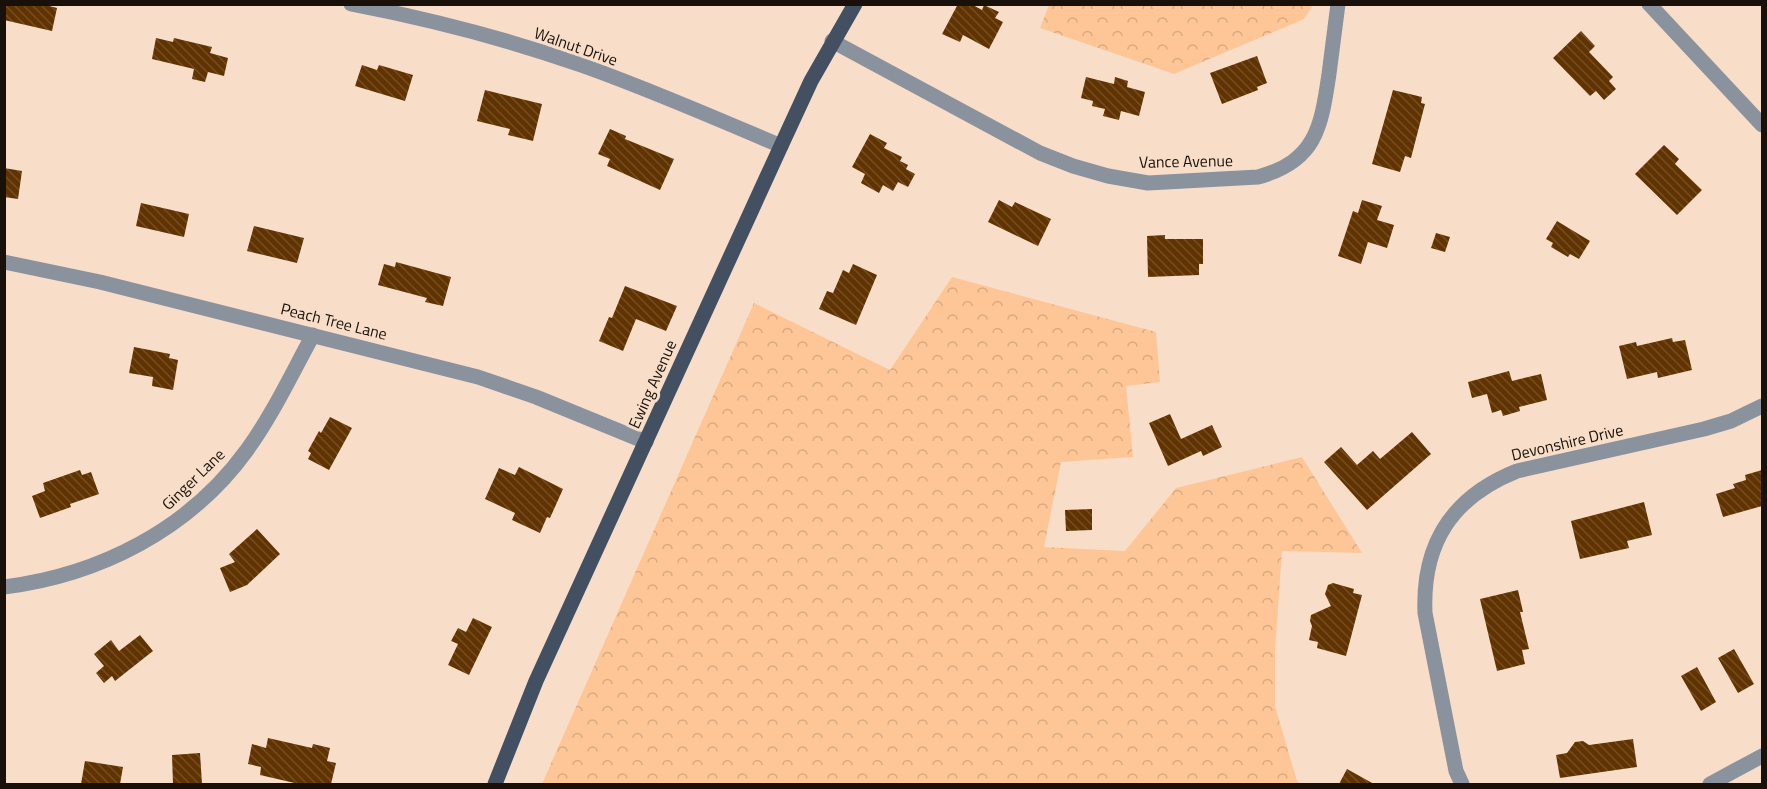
<svg xmlns="http://www.w3.org/2000/svg" width="1767" height="789" viewBox="0 0 1767 789" font-family="'Titillium Web',sans-serif">
<defs>
<pattern id="forest-crowns" width="20" height="18" patternUnits="userSpaceOnUse" patternTransform="scale(1.5)"><rect width="20" height="18" fill="#fec696"/><path d="M2 6a3 3 0 1 1 6 0M12 15a3 3 0 1 1 6 0" fill="none" stroke="#d9a980"/></pattern>
<pattern id="building-back-hatch" width="6" height="6" patternUnits="userSpaceOnUse" patternTransform="scale(1.5)"><rect width="6" height="6" fill="#603300"/><path d="M-1 5l2 2M0 0l6 6M5-1l2 2" fill="none" stroke="#724e24"/></pattern>
</defs>
<rect width="100%" height="100%" fill="#f8dec9"/>
<path fill="url(#forest-crowns)" d="M 1049,5 L 1049,4 L 1313,5 L 1304,19 L 1174,74 L 1040,28 Z
M 952,277 L 1156,332 L 1160,382 L 1126,386 L 1133,457 L 1061,462 L 1044,547 L 1125,551 L 1176,488 L 1302,457 L 1362,553 L 1282,551 L 1275,651 L 1275,706 L 1297,781 L 1300,784 L 542,784 L 754,303 L 890,370 Z"/>
<path fill="url(#building-back-hatch)" d="M 4,4 L 42,4 L 57,8 L 52,31 L 4,20 Z
M 958,4 L 971,4 L 982,10 L 984,5 L 999,12 L 995,18 L 1003,22 L 989,49 L 963,35 L 960,42 L 942,34 Z
M 1581,31 L 1595,46 L 1589,52 L 1613,77 L 1609,81 L 1616,89 L 1604,100 L 1596,91 L 1590,96 L 1553,58 Z
M 156,38 L 173,42 L 174,38 L 212,47 L 210,53 L 228,58 L 224,76 L 208,72 L 205,82 L 192,79 L 194,69 L 152,59 Z
M 1257,56 L 1267,83 L 1257,87 L 1258,90 L 1222,104 L 1210,73 Z
M 362,65 L 377,70 L 379,65 L 413,75 L 405,101 L 355,86 Z
M 1086,77 L 1114,84 L 1115,77 L 1128,81 L 1127,87 L 1145,92 L 1139,116 L 1121,111 L 1119,120 L 1103,116 L 1105,109 L 1092,106 L 1093,101 L 1081,98 Z
M 485,90 L 542,104 L 533,141 L 508,135 L 510,129 L 477,121 Z
M 1393,90 L 1422,97 L 1421,103 L 1425,104 L 1411,158 L 1405,156 L 1400,172 L 1372,164 Z
M 610,129 L 626,136 L 625,139 L 674,159 L 660,190 L 607,166 L 610,159 L 598,154 Z
M 870,134 L 887,143 L 884,148 L 902,157 L 900,161 L 908,165 L 906,169 L 915,174 L 908,187 L 898,182 L 893,191 L 883,185 L 879,193 L 861,183 L 865,174 L 852,167 Z
M 1664,145 L 1679,159 L 1675,164 L 1702,190 L 1677,215 L 1635,174 Z
M 4,168 L 22,171 L 18,199 L 4,197 Z
M 999,200 L 1012,207 L 1015,202 L 1051,219 L 1038,246 L 988,222 Z
M 1362,200 L 1382,206 L 1377,220 L 1394,225 L 1387,248 L 1368,242 L 1361,264 L 1338,256 L 1353,211 L 1358,213 Z
M 141,203 L 189,214 L 184,237 L 136,226 Z
M 1557,221 L 1590,241 L 1579,259 L 1570,254 L 1568,257 L 1551,247 L 1553,243 L 1546,239 Z
M 254,226 L 304,238 L 297,263 L 247,251 Z
M 1436,233 L 1450,237 L 1445,252 L 1431,248 Z
M 1165,235 L 1165,239 L 1203,239 L 1203,264 L 1199,264 L 1199,275 L 1148,277 L 1147,236 Z
M 396,262 L 451,277 L 443,306 L 425,302 L 427,298 L 378,285 L 384,264 L 395,267 Z
M 853,264 L 877,275 L 856,325 L 819,309 L 827,291 L 833,293 L 843,270 L 849,273 Z
M 625,286 L 677,306 L 666,331 L 636,319 L 623,351 L 599,341 L 609,317 L 612,318 Z
M 1672,338 L 1673,342 L 1685,340 L 1692,370 L 1658,378 L 1657,372 L 1627,379 L 1619,346 L 1636,342 L 1637,346 Z
M 134,347 L 170,354 L 169,358 L 178,360 L 173,390 L 152,386 L 153,377 L 129,373 Z
M 1509,371 L 1512,381 L 1541,374 L 1547,400 L 1519,407 L 1520,411 L 1503,416 L 1501,410 L 1492,413 L 1487,394 L 1472,398 L 1468,382 Z
M 1170,414 L 1181,439 L 1212,425 L 1222,447 L 1203,456 L 1201,451 L 1168,466 L 1149,423 Z
M 330,417 L 352,428 L 329,470 L 308,459 L 311,453 L 308,451 L 319,431 L 321,433 Z
M 1412,432 L 1431,454 L 1367,510 L 1324,462 L 1341,447 L 1357,465 L 1373,451 L 1380,459 Z
M 519,467 L 563,489 L 550,518 L 547,517 L 540,533 L 512,520 L 515,513 L 485,499 L 499,468 L 515,475 Z
M 80,470 L 82,475 L 91,472 L 99,494 L 70,504 L 71,507 L 40,518 L 32,496 L 45,491 L 43,483 Z
M 1762,470 L 1762,506 L 1723,517 L 1716,494 L 1735,488 L 1733,484 L 1746,480 L 1745,475 Z
M 1644,502 L 1652,535 L 1627,541 L 1629,548 L 1580,559 L 1571,521 Z
M 1092,509 L 1092,530 L 1066,531 L 1065,510 Z
M 257,529 L 280,554 L 247,585 L 230,592 L 220,568 L 235,562 L 229,554 Z
M 1333,583 L 1354,589 L 1353,593 L 1362,595 L 1346,656 L 1317,648 L 1318,642 L 1309,640 L 1312,626 L 1310,621 L 1311,615 L 1331,606 L 1325,594 L 1328,585 Z
M 1518,590 L 1523,612 L 1520,612 L 1529,649 L 1522,650 L 1525,664 L 1497,671 L 1480,599 Z
M 473,618 L 492,627 L 469,675 L 448,665 L 458,644 L 451,641 L 458,628 L 466,632 Z
M 140,635 L 153,651 L 115,681 L 112,676 L 104,683 L 96,673 L 104,666 L 94,654 L 111,640 L 119,651 Z
M 1734,649 L 1754,684 L 1738,693 L 1718,658 Z
M 1697,667 L 1716,702 L 1701,711 L 1681,676 Z
M 268,738 L 312,748 L 313,744 L 330,748 L 327,761 L 336,763 L 331,784 L 299,784 L 260,775 L 261,767 L 248,764 L 252,744 L 266,748 Z
M 1633,739 L 1637,767 L 1560,778 L 1556,755 L 1567,753 L 1575,742 L 1583,741 L 1589,745 Z
M 200,753 L 202,784 L 173,784 L 172,755 Z
M 85,761 L 123,767 L 120,784 L 81,784 Z
M 1347,769 L 1374,784 L 1339,784 Z"/>
<g fill="none" stroke-linecap="round" stroke-linejoin="round">
<path stroke="#8a929d" stroke-width="15" d="M 351,4 C 429,19 507,39 581,65 C 649,89 715,118 781,146
M 1649,4 L 1762,125
M 832,41 L 1040,153 L 1073,166 L 1108,176 L 1148,183 L 1258,177 C 1316,161 1321,128 1329,74 C 1332,51 1335,28 1338,4
M 4,262 L 100,282 L 478,377 L 536,397 L 646,442
M 4,587 C 100,575 190,529 247,450 C 273,414 292,373 313,335
M 1462,784 L 1456,771 L 1425,613 C 1422,543 1452,497 1517,471 L 1704,429 L 1731,421 L 1762,406
M 1710,784 L 1762,756"/>
<path stroke="#425062" stroke-width="15" d="M 495,784 L 536,681 L 781,146 L 811,81 L 855,4"/>
</g>
<g text-anchor="middle" stroke-width="6" stroke-linejoin="round" paint-order="stroke">
<g font-size="16" fill="#191109" stroke="#f8dec9">
<text transform="translate(576 46) rotate(19)" y="6">Walnut Drive</text>
<text transform="translate(1186 161) rotate(-1)" y="6">Vance Avenue</text>
<text transform="translate(334 321) rotate(14)" y="6">Peach Tree Lane</text>
<text transform="translate(652 384) rotate(-66)" y="6">Ewing Avenue</text>
<text transform="translate(1567 442) rotate(-13)" y="6">Devonshire Drive</text>
<text transform="translate(193 479) rotate(-44)" y="6">Ginger Lane</text>
</g>
</g>
<rect width="1767" height="789" fill="none" stroke="#191109" stroke-width="12"/>
</svg>
